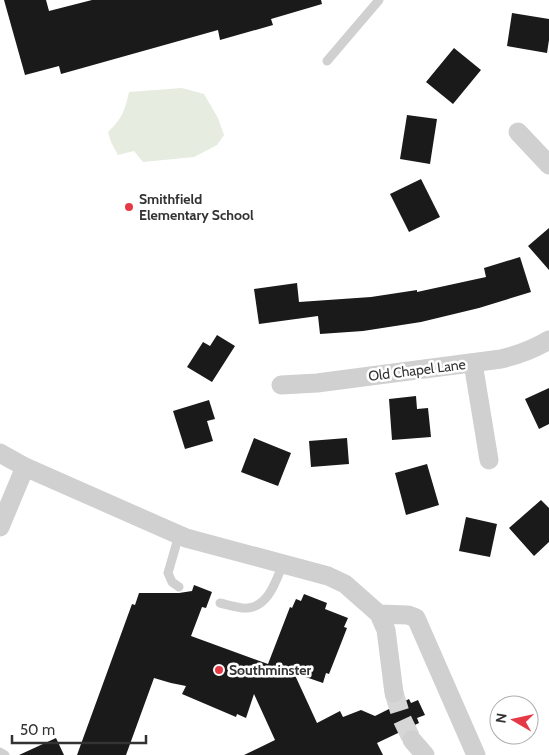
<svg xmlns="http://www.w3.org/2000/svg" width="549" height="755" viewBox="0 0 549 755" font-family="Cabin,sans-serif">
<rect width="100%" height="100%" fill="#fff"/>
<path fill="#e6ecdf" d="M 182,88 L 204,94 L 218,118 L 224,135 L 217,145 L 194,157 L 143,162 L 134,151 L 118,155 L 111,142 L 108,132 C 122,119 125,110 129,92 Z"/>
<path fill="#1a1a1a" d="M 4,0 L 46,0 L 49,11 L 92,0 L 321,0 L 322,4 L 271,19 L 273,25 L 220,40 L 218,30 L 61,74 L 59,66 L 25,75 Z
M 512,13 L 549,19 L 549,40 L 547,53 L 507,46 Z
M 454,48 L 481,70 L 453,104 L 426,82 Z
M 407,115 L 437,119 L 430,164 L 400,159 Z
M 421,179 L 440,217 L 409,232 L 390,194 Z
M 549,228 L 549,270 L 528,246 Z
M 520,257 L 531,292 L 479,308 L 421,322 L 363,331 L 320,334 L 318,316 L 259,324 L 254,289 L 297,283 L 299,302 L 371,297 L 417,290 L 417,292 L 486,277 L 484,268 Z
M 217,335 L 235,346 L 212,382 L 187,367 L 203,342 L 210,346 Z
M 549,388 L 549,424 L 539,429 L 525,399 Z
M 416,396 L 417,409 L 428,408 L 431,437 L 392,440 L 389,399 Z
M 209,400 L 215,419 L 207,421 L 213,441 L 185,449 L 173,411 Z
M 254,438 L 291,453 L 278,486 L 241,472 Z
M 347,438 L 349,464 L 311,467 L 309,441 Z
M 427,464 L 439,505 L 406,515 L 395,473 Z
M 541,500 L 549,508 L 549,542 L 534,556 L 509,528 Z
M 466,517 L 497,524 L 490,557 L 459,551 Z
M 194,585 L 212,592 L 206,608 L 202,607 L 191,636 L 268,664 L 290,607 L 292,608 L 296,599 L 301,601 L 304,594 L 327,603 L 325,609 L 348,618 L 344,627 L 347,628 L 340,646 L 329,674 L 326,673 L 323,683 L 294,673 L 317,723 L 340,711 L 343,717 L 361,710 L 375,716 L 409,699 L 411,703 L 418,700 L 425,715 L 417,718 L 419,723 L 377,743 L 383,755 L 244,755 L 275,740 L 254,694 L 246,718 L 237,714 L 236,717 L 182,694 L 186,686 L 171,683 L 154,678 L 126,755 L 77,755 L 132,604 L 135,605 L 139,593 L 179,593 L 192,591 Z
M 56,738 L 64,755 L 19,755 Z"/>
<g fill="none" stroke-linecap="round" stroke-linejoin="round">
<path stroke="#d6d6d6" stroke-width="19" stroke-dasharray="19 9" stroke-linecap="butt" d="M 394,693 L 402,719 L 412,740"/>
<path stroke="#d0d0d0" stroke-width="9" d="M 327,61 L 379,0
M 179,587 L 172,582 L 168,573 L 179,535
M 220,603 C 229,605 240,609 248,608 C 269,606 276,580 283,564
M 0,752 L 5,755"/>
<path stroke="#d0d0d0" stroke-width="19" d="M 518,132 L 549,165
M 473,363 L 489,460
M 281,385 L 317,383 L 501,359 C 518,355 534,349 549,340
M 0,453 L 25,467 L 186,538 L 328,576 L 345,584 L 379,614
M 0,527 L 25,467
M 394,693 L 386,630 L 379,614 L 408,615 L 416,618 L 476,755
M 412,740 L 425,755"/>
</g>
<g fill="#e63946" stroke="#fff" stroke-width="2">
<circle cx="129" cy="207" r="5"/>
<circle cx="219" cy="670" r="5"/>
</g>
<g text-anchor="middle" stroke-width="5" stroke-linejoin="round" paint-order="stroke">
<g font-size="14" font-weight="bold" fill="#333" stroke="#fff" text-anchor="start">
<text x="139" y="204">Smithfield<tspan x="139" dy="16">Elementary School</tspan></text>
<text x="229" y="675">Southminster</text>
</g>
<g font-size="14" fill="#333" stroke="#fff">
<text transform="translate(417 370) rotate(-7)" y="5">Old Chapel Lane</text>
</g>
</g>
<g transform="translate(514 720) rotate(279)"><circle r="24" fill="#ffffff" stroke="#adadad"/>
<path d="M0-4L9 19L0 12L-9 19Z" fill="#e63946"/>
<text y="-8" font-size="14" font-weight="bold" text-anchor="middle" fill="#333333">N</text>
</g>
<path d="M12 735v8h134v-8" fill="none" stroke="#333333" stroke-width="2.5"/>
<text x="20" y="735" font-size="15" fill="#333333" stroke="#ffffff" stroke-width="4" paint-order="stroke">50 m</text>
</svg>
